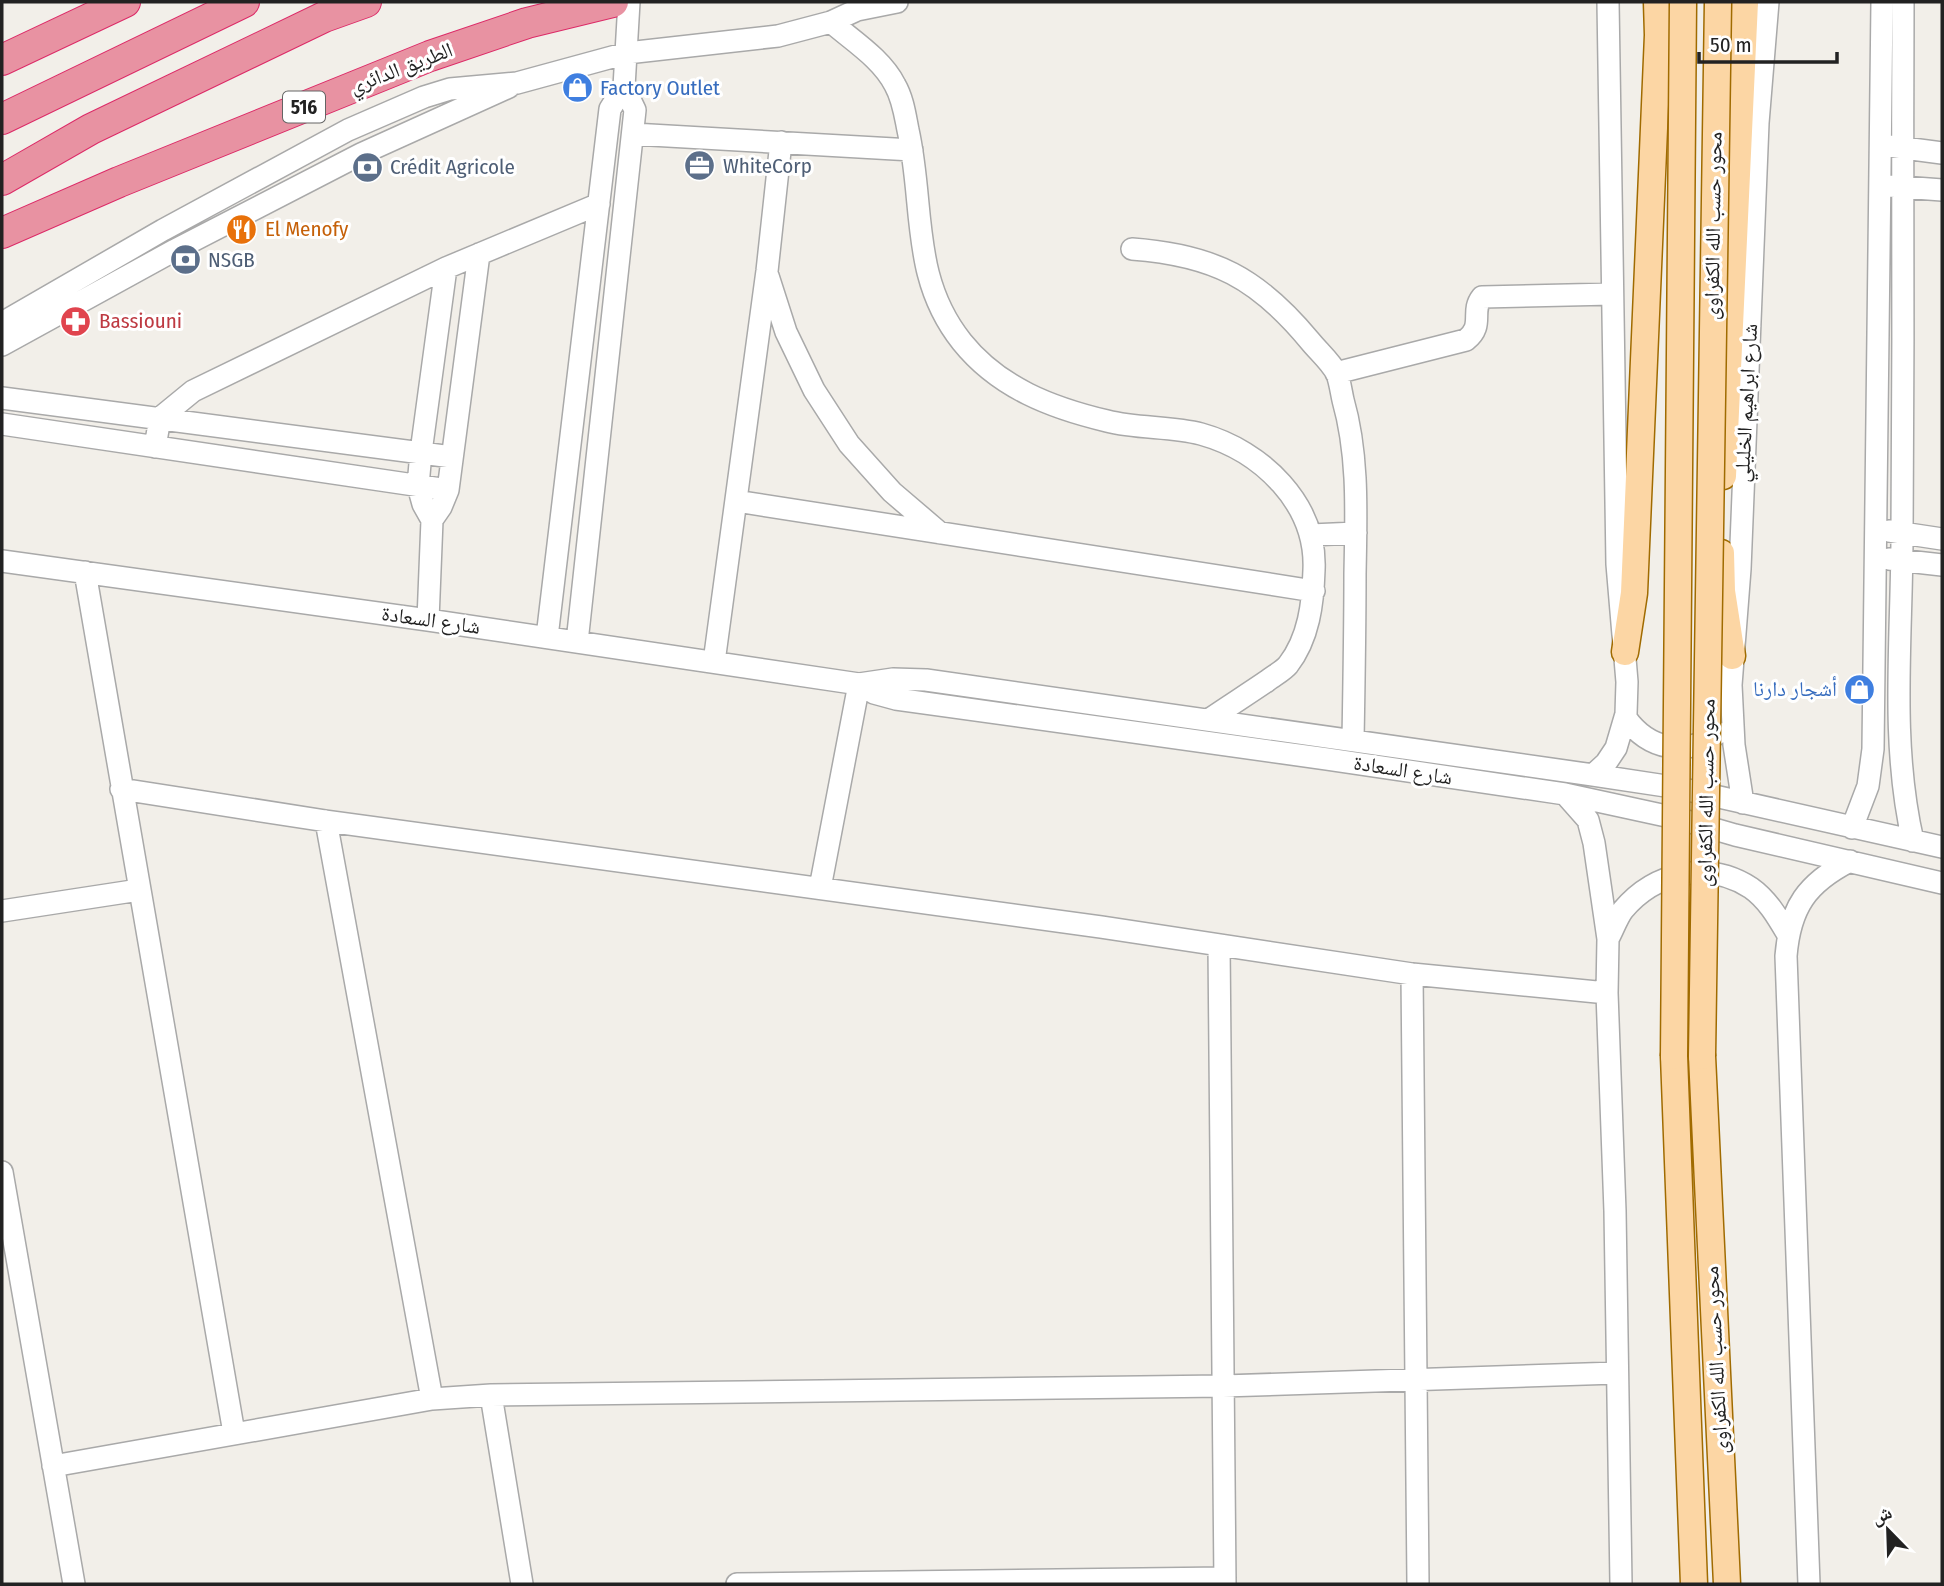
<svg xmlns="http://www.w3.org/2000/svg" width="1944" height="1586" viewBox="0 0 1944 1586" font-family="'Fira Sans Condensed','Noto Naskh Arabic',sans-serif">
<rect width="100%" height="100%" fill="#f2efe9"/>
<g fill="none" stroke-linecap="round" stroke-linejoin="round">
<defs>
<path id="minor" d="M 1903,2 C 1902,180 1904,358 1902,536 C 1902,637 1890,742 1913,841
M 831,22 C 853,41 882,59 895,85 C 903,99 905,115 908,130 C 925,206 910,277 962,342 C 999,388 1052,408 1107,421 C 1138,429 1171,426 1201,434 C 1262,451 1317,504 1314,570 C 1313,603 1309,638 1288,665 C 1283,671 1273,676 1267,681 C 1248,694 1229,706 1210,719
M 633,134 L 912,150
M 1889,146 L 1942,153
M 1889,186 L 1942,190
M 1132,249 C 1214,255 1258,278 1310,341 C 1318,351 1331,362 1337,374 C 1340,382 1341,391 1343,400 C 1359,456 1356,516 1355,574 C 1355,630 1354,685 1353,740
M 768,276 L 786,332 L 814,390 L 849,444 L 892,492 L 940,533
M 2,323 L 163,230 L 348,130 L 424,97 L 450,89 L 517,83 L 627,53 L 778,36 L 831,22 L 857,10 L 897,2
M 2,345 L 175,250 L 361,154 L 509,87
M 1336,373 L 1466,340 C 1485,325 1470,312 1482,297 L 1612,294
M 2,398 L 452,457
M 2,424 L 448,490
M 155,447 L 160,418 L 193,391 L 446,268 L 599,204
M 736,501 L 1314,591
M 432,520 L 441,507 L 448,490 L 479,254
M 1889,531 L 1942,539
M 1311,535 L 1356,533
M 1889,559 L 1942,565
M 2,561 L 428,620 L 859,684 L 893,679 L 926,680 L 1593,775 L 1679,788 L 1942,847
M 85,572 L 234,1433
M 428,620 L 432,520 L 423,504 L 418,486 L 421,452 L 446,268
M 547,637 L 610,109 L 624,87 L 629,2
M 577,642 L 635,110 L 624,87
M 714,662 L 767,271 L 781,142
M 859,684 L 874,693 L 896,699 L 1327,759 L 1565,794 L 1680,819 L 1735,835 L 1942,883
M 1626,718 C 1648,749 1686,758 1718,733
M 1593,775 L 1606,763 L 1616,748 L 1626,714 L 1627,682 L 1617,564 L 1608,2
M 121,789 L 326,821 L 1101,927 L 1412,974 L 1607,993
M 1565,794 L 1588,820 L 1594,843 L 1608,939 L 1607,993 L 1615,1211 L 1621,1584
M 1743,803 L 1734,745 L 1731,685 L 1740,569 L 1758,123 L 1768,2
M 326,821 L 432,1399
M 1852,828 L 1868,786 L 1873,749 L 1882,2
M 820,888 L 859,684
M 2,911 L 139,890
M 1608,939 C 1613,930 1617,918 1623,910 C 1655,872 1708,860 1751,888 C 1768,900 1778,918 1788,935
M 1219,945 L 1225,1584
M 1412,974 L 1418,1584
M 2,1172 L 74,1584
M 491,1395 L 522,1584
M 53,1466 L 432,1399 L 491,1395 L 1223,1386 L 1616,1373
M 737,1584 L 1225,1578
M 1809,1584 L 1786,956 C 1790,907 1807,883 1850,861"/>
<path id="major" d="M 1723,476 L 1745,2
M 1721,553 L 1722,591 L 1732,656
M 1625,652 L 1634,593 L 1658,35 L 1657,2
M 1674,1056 L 1694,1584
M 1702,1056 L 1727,1584"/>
<path id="highway" d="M 2,60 L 125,2
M 2,119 L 244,2
M 2,180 L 91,129 L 324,17 L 366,2
M 2,233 L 119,182 L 430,56 L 527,23 L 613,2"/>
</defs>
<use href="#minor" stroke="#a9a9a9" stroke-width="24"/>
<use href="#major" stroke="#a06b00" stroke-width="29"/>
<use href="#highway" stroke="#dc2a67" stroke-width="32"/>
<use href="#minor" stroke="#fff" stroke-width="21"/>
<use href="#major" stroke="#fcd6a4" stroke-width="26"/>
<use href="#highway" stroke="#e892a2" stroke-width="30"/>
<defs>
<path id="major-bridge" d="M 1674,1056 L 1683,2
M 1702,1056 L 1718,2"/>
</defs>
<use href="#major-bridge" stroke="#a06b00" stroke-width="29" stroke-linecap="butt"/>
<use href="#major-bridge" stroke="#fcd6a4" stroke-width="26"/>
</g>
<defs>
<symbol id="shop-disc" viewBox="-11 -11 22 22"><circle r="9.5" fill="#3f7fe0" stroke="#fff"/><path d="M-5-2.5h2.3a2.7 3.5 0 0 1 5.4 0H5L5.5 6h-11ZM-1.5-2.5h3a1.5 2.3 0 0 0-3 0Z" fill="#fff"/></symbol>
<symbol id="office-disc" viewBox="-11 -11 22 22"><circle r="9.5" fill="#5c6f8a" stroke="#fff"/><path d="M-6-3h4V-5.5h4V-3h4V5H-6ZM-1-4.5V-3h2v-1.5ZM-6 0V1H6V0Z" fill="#fff"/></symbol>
<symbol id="bank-disc" viewBox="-11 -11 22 22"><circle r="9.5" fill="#5c6f8a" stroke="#fff"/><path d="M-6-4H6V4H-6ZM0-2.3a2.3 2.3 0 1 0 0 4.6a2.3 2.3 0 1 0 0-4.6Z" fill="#fff"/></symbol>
<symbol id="restaurant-disc" viewBox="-11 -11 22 22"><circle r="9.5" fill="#e8710a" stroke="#fff"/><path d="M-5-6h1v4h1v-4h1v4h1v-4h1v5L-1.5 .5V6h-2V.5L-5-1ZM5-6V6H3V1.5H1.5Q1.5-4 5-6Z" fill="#fff"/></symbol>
<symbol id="pharmacy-disc" viewBox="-11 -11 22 22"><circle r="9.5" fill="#e0444e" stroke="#fff"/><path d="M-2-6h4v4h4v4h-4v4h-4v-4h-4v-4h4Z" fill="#fff"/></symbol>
</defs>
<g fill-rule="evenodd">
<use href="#shop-disc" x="560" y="70" width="35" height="35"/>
<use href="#office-disc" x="682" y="148" width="35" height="35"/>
<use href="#bank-disc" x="350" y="150" width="35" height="35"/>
<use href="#restaurant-disc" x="224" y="212" width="35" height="35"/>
<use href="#bank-disc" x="168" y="242" width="35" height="35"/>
<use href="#pharmacy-disc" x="58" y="304" width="35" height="35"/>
<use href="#shop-disc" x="1842" y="672" width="35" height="35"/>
</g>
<g text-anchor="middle" stroke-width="6" stroke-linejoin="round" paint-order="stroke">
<rect fill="#fff" stroke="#646464" stroke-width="2" x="283" y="91.5" width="42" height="31" rx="5"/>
<g font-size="19" font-weight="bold" fill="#222">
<text x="304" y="114">516</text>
</g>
<g font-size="21" fill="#222" stroke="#fff">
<text transform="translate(401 68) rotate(-21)" y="7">الطريق الدائري</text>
<text transform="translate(1713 226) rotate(-89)" y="7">محور حسب الله الكفراوى</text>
<text transform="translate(1746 403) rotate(-87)" y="7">شارع ابراهيم الخليلي</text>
<text transform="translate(431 620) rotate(8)" y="7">شارع السعادة</text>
<text transform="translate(1403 770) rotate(9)" y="7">شارع السعادة</text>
<text transform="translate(1706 793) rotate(-89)" y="7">محور حسب الله الكفراوى</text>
<text transform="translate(1716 1360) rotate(-93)" y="7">محور حسب الله الكفراوى</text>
</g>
<g font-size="21" fill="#366cbe" stroke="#fff" text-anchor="start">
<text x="600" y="95">Factory Outlet</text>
<text x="1837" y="696" text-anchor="end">أشجار دارنا</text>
</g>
<g font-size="21" fill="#4e5e75" stroke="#fff" text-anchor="start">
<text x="723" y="173">WhiteCorp</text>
<text x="390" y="174">Crédit Agricole</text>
<text x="208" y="267">NSGB</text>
</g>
<g font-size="21" fill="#c56008" stroke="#fff" text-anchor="start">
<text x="265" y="236">El Menofy</text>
</g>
<g font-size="21" fill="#be3a42" stroke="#fff" text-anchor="start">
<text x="99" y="328">Bassiouni</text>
</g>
</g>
<rect width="1944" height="1586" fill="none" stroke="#222222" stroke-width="7"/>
<g transform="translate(1888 1530) rotate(337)" stroke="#ffffff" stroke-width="5" paint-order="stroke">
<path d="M0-5L12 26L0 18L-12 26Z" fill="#222222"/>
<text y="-10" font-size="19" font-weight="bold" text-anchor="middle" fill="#222222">ش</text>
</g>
<path d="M1699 52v10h138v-10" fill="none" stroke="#222222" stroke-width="3.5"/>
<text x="1710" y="52" font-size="21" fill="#222222" stroke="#ffffff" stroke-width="5" paint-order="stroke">50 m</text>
</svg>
